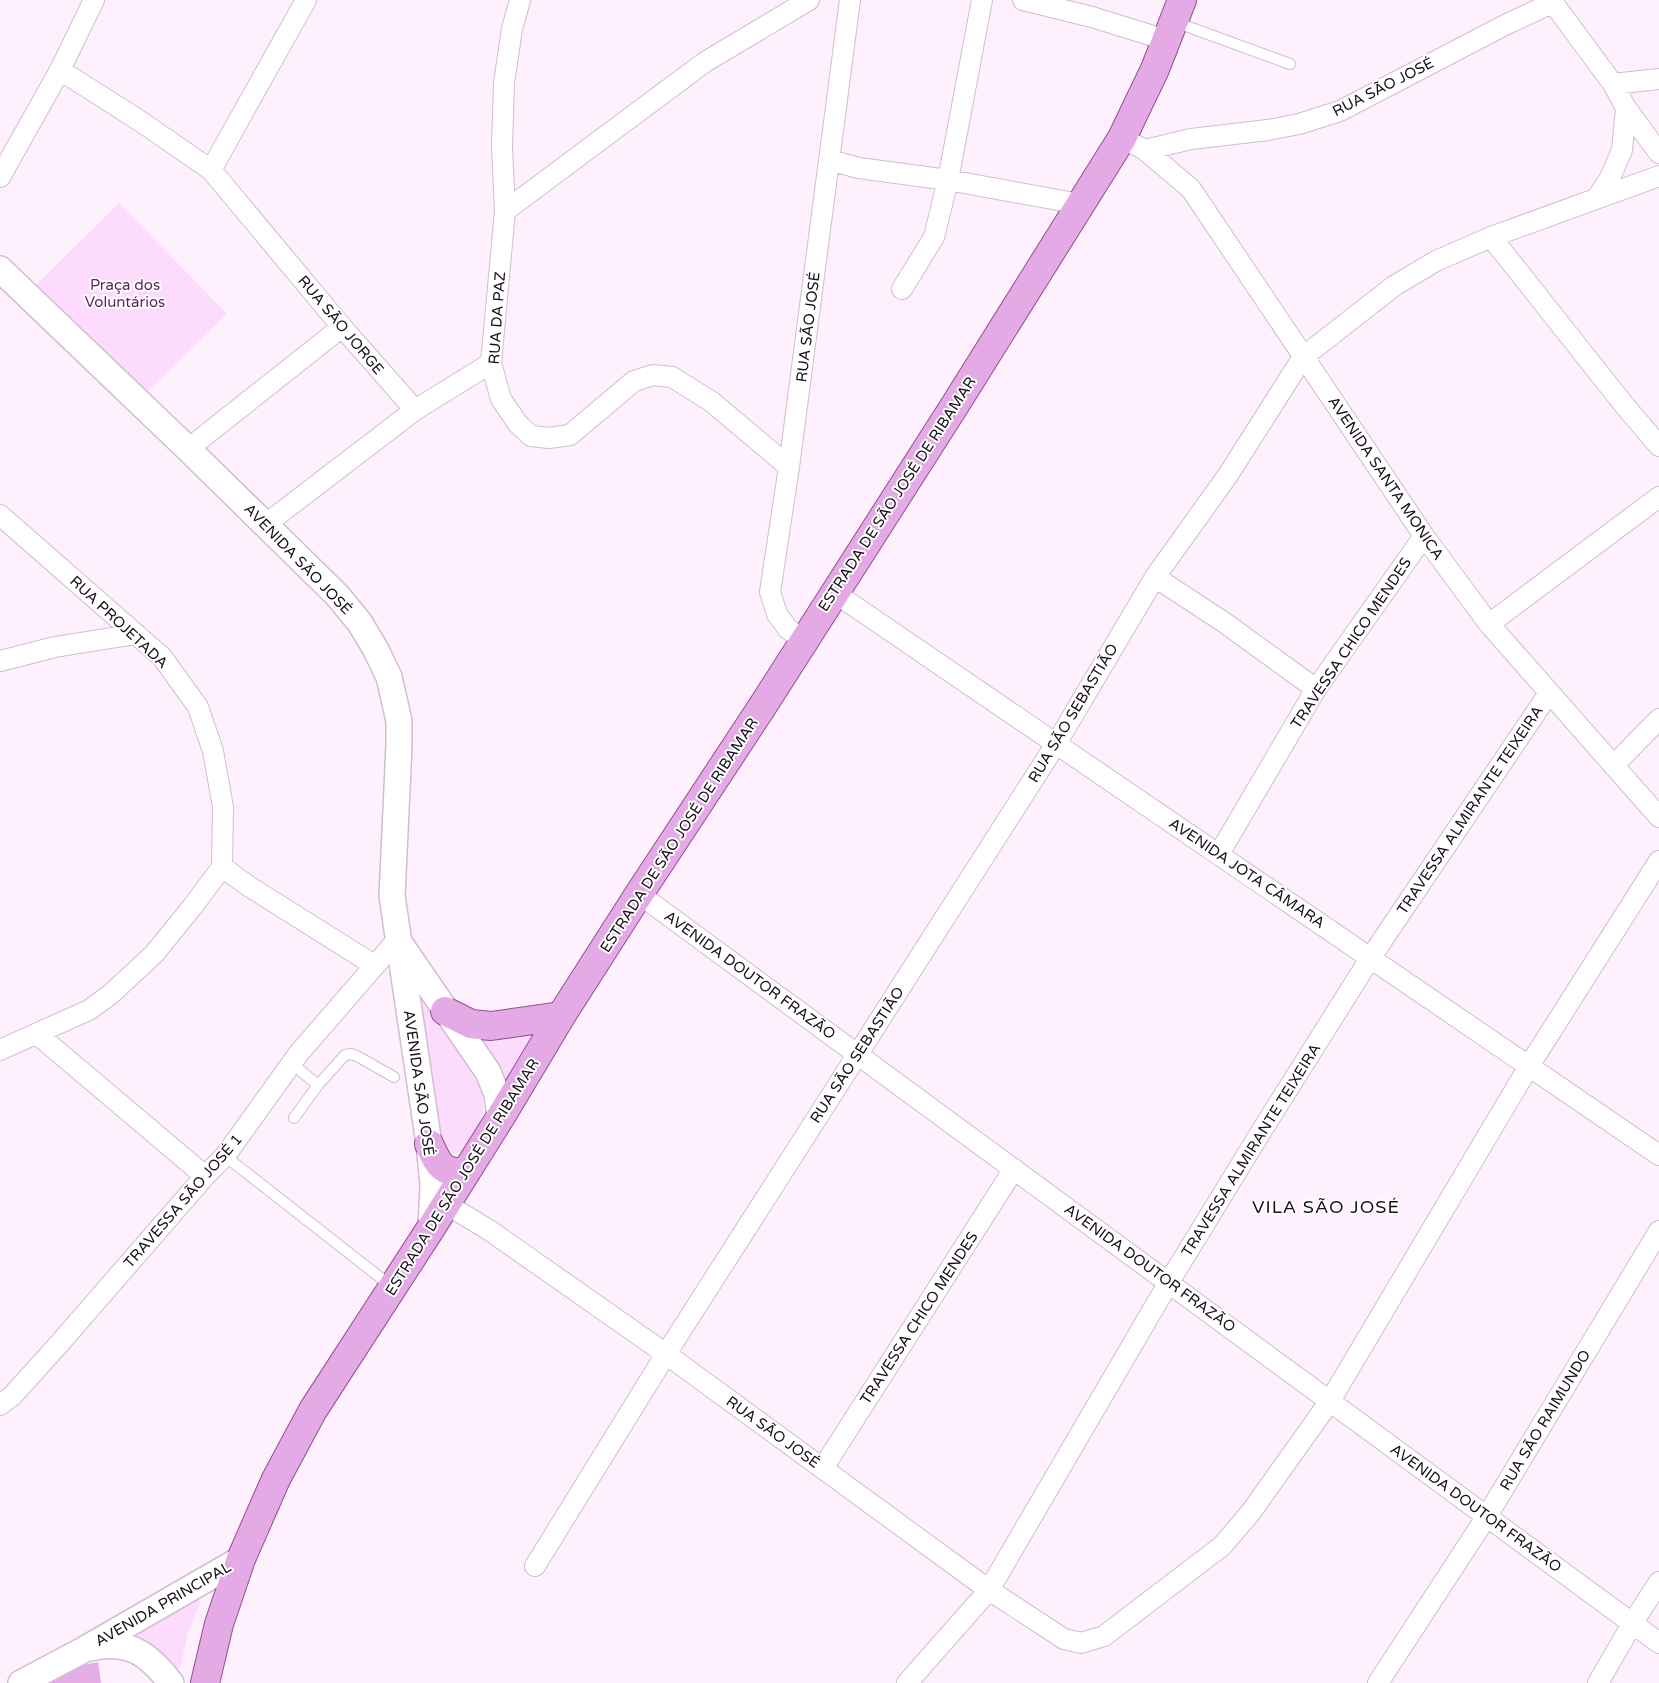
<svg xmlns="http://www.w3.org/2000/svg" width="1659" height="1683" viewBox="0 0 1659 1683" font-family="'Varela Round',sans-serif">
<rect width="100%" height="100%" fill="#fef1fd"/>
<path fill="#fcdbfc" d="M 119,203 L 227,314 L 143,396 L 35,286 Z
M 418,987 L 482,1083 C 485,1117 482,1124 462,1151 L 454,1154 L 442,1147 Z
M 538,1029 L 506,1081 L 470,1032 Z
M 198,1595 L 200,1603 L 188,1633 L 180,1668 L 174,1668 L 108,1638 Z"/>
<path fill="#e4ade5" d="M 98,1662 L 101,1683 L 48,1683 L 77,1666 Z"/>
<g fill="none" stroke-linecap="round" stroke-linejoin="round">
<defs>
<path id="service" d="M 1175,22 L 1290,64
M 291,1063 L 318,1085
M 294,1118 L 318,1085 L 345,1055 L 351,1054 L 357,1056 L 394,1077
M 225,1156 L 391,1286"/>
<path id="minor" d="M 520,0 L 512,29 L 504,83 L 502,147 L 505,211 L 491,363 L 501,399 L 518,424 L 531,436 L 549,438 L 570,435 L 634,381 L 653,375 L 672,377 L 712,402 L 789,467
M 1023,0 L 1092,17 L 1166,40
M 1551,0 L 1613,84 L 1626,108 L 1659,153
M 60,70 L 140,121 L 211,170 L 342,327 L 415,410 L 491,363
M 1613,84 L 1659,79
M 1122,138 L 1145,150 L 1191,189 L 1424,536 L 1489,624 L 1659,817
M 1145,150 L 1191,139 L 1268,130 L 1299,124 L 1340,111 L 1505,25 L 1552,3
M 829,160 L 859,168 L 948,180 L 1080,204
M 211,170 L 306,0
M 0,177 L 60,70 L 94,0
M 1596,199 L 1610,178 L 1622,150 L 1626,108
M 505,211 L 705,62 L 809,0
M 1491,237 L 1625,406 L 1659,446
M 902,289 L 934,237 L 948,180 L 982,0
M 188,449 L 342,327
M 0,515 L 162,657 L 198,707 L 213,751 L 223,807 L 222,867
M 266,524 L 415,410
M 1155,577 L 1225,623 L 1316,689
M 835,593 L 1659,1155
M 1489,624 L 1659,497
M 804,640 L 788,629 L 777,614 L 770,592 L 789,467 L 850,0
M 0,661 L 55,647 L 136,634
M 1614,765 L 1659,719
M 1219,854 L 1316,689 L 1424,536
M 222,867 L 250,887 L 374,965
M 639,894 L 1659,1643
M 37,1034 L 205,1176
M 0,1050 L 89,1010 L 111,994 L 154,954 L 193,906 L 222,867
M 446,1204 L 489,1230 L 666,1354 L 989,1590 L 1064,1639 L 1081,1643 L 1104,1636 L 1222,1546 L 1251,1512 L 1330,1401 L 1529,1066 L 1659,861
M 0,1405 L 12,1396 L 59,1344 L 205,1176 L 225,1156 L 299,1053 L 397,940
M 823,1468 L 1014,1169
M 535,1566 L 666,1354 L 1056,744 L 1155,577 L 1228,475 L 1303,357 L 1394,286 L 1436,261 L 1491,237 L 1659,176
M 907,1683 L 989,1590 L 1169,1282 L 1264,1127 L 1371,957 L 1549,693
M 1378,1683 L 1487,1516 L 1659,1231
M 1598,1683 L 1632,1624 L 1659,1582"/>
<path id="tertiary" d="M 0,269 L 188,449 L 337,595 L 360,623 L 376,650 L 389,677 L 399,721 L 399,745 L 392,896 L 429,1144 L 433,1185 L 431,1228
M 401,945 L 488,1072 L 497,1094 L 500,1118
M 90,1648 C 128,1639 148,1653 171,1683
M 21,1683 L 85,1649 L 241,1559"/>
<path id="primary" d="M 445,1011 L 471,1024 L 491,1026 L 561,1016
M 429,1144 C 438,1163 441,1174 465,1172
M 205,1683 L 219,1624 L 241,1559 L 276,1479 L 313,1410 L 431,1228 L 500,1118 L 561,1016 L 639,894 L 762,707 L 955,405 L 1122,138 L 1155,69 L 1182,0"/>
</defs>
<use href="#service" stroke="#d1bdd0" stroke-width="12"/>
<use href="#minor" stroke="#d1bdd0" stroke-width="22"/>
<use href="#tertiary" stroke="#d1bdd0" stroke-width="28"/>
<use href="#primary" stroke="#914f92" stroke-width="30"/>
<use href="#service" stroke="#fff" stroke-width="10"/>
<use href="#minor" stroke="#fff" stroke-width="20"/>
<use href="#tertiary" stroke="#fff" stroke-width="25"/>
<use href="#primary" stroke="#e4aae6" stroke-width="28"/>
</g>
<g text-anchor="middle" stroke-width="4" stroke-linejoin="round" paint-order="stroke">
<g font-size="15" fill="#171017" stroke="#fff">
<text transform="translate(1383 87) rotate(-27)" y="5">RUA SÃO JOSÉ</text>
<text transform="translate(497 318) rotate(-86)" y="5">RUA DA PAZ</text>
<text transform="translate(341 325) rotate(50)" y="5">RUA SÃO JORGE</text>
<text transform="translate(808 327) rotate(-83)" y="5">RUA SÃO JOSÉ</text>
<text transform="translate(1386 478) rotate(56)" y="5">AVENIDA SANTA MONICA</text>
<text transform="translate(897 494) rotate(-57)" y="5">ESTRADA DE SÃO JOSÉ DE RIBAMAR</text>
<text transform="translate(298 559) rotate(46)" y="5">AVENIDA SÃO JOSÉ</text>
<text transform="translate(119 622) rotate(43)" y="5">RUA PROJETADA</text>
<text transform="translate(1351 643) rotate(-56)" y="5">TRAVESSA CHICO MENDES</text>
<text transform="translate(1073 713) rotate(-59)" y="5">RUA SÃO SEBASTIÃO</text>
<text transform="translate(1470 810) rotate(-56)" y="5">TRAVESSA ALMIRANTE TEIXEIRA</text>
<text transform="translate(679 835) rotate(-57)" y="5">ESTRADA DE SÃO JOSÉ DE RIBAMAR</text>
<text transform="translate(1247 873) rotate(34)" y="5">AVENIDA JOTA CÂMARA</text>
<text transform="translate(750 975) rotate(36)" y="5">AVENIDA DOUTOR FRAZÃO</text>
<text transform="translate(857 1055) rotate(-57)" y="5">RUA SÃO SEBASTIÃO</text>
<text transform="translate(419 1083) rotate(82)" y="5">AVENIDA SÃO JOSÉ</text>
<text transform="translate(1251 1150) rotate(-58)" y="5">TRAVESSA ALMIRANTE TEIXEIRA</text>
<text transform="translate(462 1177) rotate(-58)" y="5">ESTRADA DE SÃO JOSÉ DE RIBAMAR</text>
<text transform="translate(183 1201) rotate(-49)" y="5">TRAVESSA SÃO JOSÉ 1</text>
<text transform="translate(1150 1268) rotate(36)" y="5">AVENIDA DOUTOR FRAZÃO</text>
<text transform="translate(919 1318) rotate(-57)" y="5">TRAVESSA CHICO MENDES</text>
<text transform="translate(1545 1420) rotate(-59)" y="5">RUA SÃO RAIMUNDO</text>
<text transform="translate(773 1432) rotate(36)" y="5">RUA SÃO JOSÉ</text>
<text transform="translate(1476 1508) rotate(36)" y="5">AVENIDA DOUTOR FRAZÃO</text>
<text transform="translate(163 1604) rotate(-30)" y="5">AVENIDA PRINCIPAL</text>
</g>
<g font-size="15" fill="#622365" stroke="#fff">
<text x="125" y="290">Praça dos<tspan x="125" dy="17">Voluntários</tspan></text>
</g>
<g font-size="18" letter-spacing="1" fill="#171017" stroke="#fff">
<text x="1326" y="1213">VILA SÃO JOSÉ</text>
</g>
</g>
</svg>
